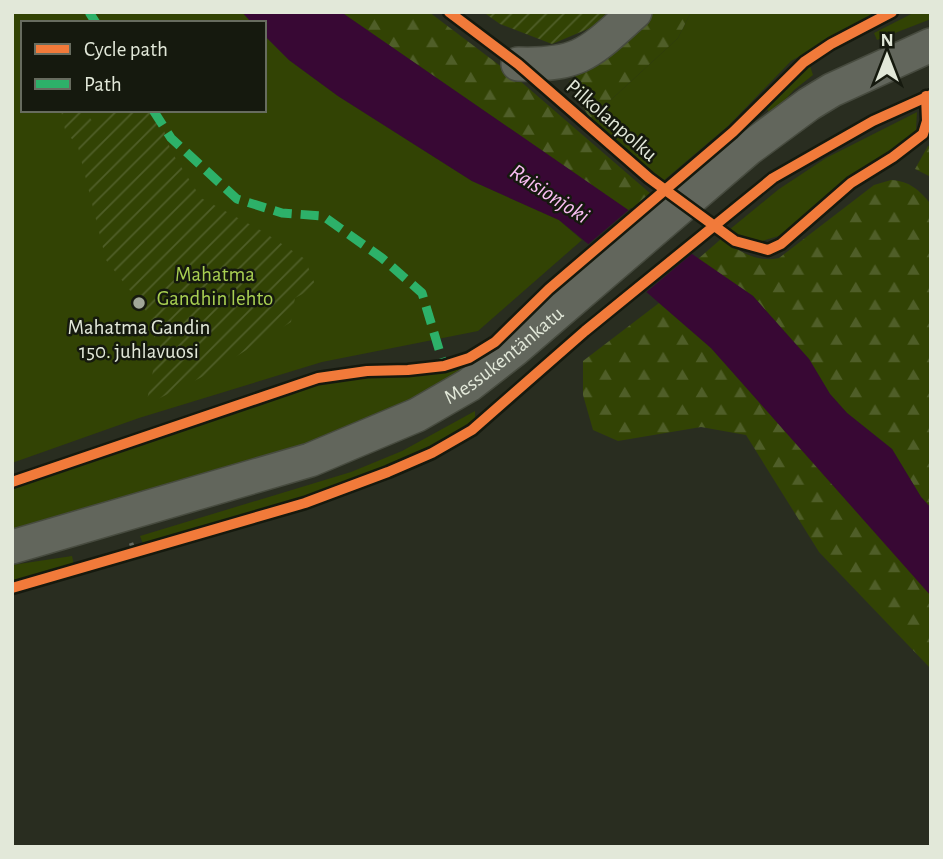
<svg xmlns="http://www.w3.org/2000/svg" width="943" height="859" viewBox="0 0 943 859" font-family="'Alegreya Sans',sans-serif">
<defs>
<pattern id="forest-firs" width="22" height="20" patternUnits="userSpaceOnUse" patternTransform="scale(1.75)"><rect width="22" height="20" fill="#324304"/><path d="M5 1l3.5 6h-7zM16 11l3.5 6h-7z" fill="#4f5e28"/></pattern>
<pattern id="garden-furrows" width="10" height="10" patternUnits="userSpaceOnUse" patternTransform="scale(1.75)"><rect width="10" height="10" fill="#324304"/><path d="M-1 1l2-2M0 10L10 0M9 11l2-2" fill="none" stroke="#4f5e28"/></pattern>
</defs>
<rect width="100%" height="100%" fill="#292d20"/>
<path fill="#324304" d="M 12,12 L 242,12 L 252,23 L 23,23 L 23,110 L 264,110 L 264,35 L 289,60 L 338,96 L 472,181 L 559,220 L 582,240 L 478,331 L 322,362 L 139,418 L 12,463 Z
M 691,12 L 879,12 L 791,61 L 728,126 L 662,182 L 590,119 L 678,38 Z
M 915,12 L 931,12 L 931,19 L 877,40 L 874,33 Z
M 810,66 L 813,75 L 794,90 L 771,115 L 767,109 Z
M 917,112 L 916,130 L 904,144 L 854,176 L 782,235 L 759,242 L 743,238 L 729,230 L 779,189 L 826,158 Z
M 470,360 L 474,363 L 405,406 L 322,442 L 12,533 L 12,487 L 289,391 L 324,382 L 446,368 Z
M 475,411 L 475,419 C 376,485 256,512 143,544 L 140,536 L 351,472 L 402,451 Z
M 72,556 L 74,565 L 12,583 L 12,565 Z"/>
<path fill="url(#forest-firs)" d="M 341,12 L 429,12 L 519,80 L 651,194 L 632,213 Z
M 646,12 L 691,12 L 678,38 L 590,119 L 569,82 Z
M 928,146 L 931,146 L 931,177 L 915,169 Z
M 891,180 C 910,181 919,190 931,204 L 931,508 L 921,497 L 892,449 L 847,413 L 830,394 L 809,359 L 753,296 L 698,259 L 721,239 C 740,251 756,263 779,258 L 874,185 Z
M 659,303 L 711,348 L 927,590 L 931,596 L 931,669 L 819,552 L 746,435 L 701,427 L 618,441 L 593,430 L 583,395 L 583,361 Z"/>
<path fill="url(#garden-furrows)" d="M 483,12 L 607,12 L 595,26 L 552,44 L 500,24 Z
M 61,110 L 84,110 L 93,122 L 117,110 L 157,110 L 171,151 L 201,198 L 262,231 L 305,259 L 316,287 L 295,298 L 291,322 L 210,373 L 146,405 L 157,351 L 150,316 L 106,260 L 78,147 L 65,130 Z"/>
<path fill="#380834" d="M 242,12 L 341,12 L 753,296 L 809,359 L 830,394 L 847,413 L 892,449 L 921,497 L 931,508 L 931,596 L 711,348 L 643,289 L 559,220 L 472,181 L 338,96 L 289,60 L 264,35 L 264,23 L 252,23 Z"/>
<path fill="#292d20" d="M 631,208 L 694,252 L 644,294 L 585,247 Z"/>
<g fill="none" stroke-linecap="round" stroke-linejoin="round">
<defs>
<g id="minor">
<path d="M 518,64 C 581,66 590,52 635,12"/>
<path id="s1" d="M 12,547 L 310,460 L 417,415 L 469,385 L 514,350 L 748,149 L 809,104 L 832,90 L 931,45"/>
</g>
</defs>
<use href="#minor" stroke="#474b3f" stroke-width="36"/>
<path stroke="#656960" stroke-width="4.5" stroke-dasharray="5 3.5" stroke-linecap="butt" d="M 131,543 L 135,553"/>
<use href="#minor" stroke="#62665c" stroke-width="33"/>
<path stroke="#2db169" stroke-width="9" stroke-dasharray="18 9" stroke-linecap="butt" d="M 89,12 L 96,23
M 153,110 L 171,138 L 237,199 L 282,213 L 323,216 L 382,258 L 422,293 L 444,366"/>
<defs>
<path id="cycleway" d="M 449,12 L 518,64 L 649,178 L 735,241 L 768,250 L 781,244 L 851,183 L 893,157 L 923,134 L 927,121 L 926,96
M 12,482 L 318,378 L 367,371 L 408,370 L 444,366 L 469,358 L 495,342 L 549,289 L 733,132 L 804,62 L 831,44 L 892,12
M 12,588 L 305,503 L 388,472 L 432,453 L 472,430 L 585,331 L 773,178 L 873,121 L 931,95"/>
</defs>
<use href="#cycleway" stroke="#15190e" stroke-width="15"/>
<use href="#cycleway" stroke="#f17a3a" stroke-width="10"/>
</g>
<circle fill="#a1a798" stroke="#15190e" stroke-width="2.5" cx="139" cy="303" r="7"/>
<g text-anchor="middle" stroke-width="5" stroke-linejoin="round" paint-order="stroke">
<g font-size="21" fill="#e2e8d9" stroke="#15190e">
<text transform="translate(612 120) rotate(41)" y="7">Pilkolanpolku</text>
<text dy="7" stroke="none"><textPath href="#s1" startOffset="532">Messukentänkatu</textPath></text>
</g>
<g font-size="21" fill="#a9d052" stroke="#15190e">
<text x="215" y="281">Mahatma<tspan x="215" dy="24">Gandhin lehto</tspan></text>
</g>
<g font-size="21" fill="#e2e8d9" stroke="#15190e">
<text x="139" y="334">Mahatma Gandin<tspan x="139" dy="24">150. juhlavuosi</tspan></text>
</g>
<g font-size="23" font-style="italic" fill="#f8bcf1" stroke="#15190e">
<text transform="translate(550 193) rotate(33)" y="8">Raisionjoki</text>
</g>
</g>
<rect width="943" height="859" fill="none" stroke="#e2e8d9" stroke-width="28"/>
<rect x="21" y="21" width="245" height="91" fill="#15190e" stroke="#676c5f" stroke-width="2"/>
<rect x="35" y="44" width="35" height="10" fill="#f17a3a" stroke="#676c5f" stroke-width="2"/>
<text x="84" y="56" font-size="21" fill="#e2e8d9">Cycle path</text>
<rect x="35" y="79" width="35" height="10" fill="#2db169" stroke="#676c5f" stroke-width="2"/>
<text x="84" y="91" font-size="21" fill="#e2e8d9">Path</text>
<g transform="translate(887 56)" stroke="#15190e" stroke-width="5" paint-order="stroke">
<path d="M0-5L12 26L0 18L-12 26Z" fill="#e2e8d9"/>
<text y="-10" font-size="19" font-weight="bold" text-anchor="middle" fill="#e2e8d9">N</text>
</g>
</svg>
